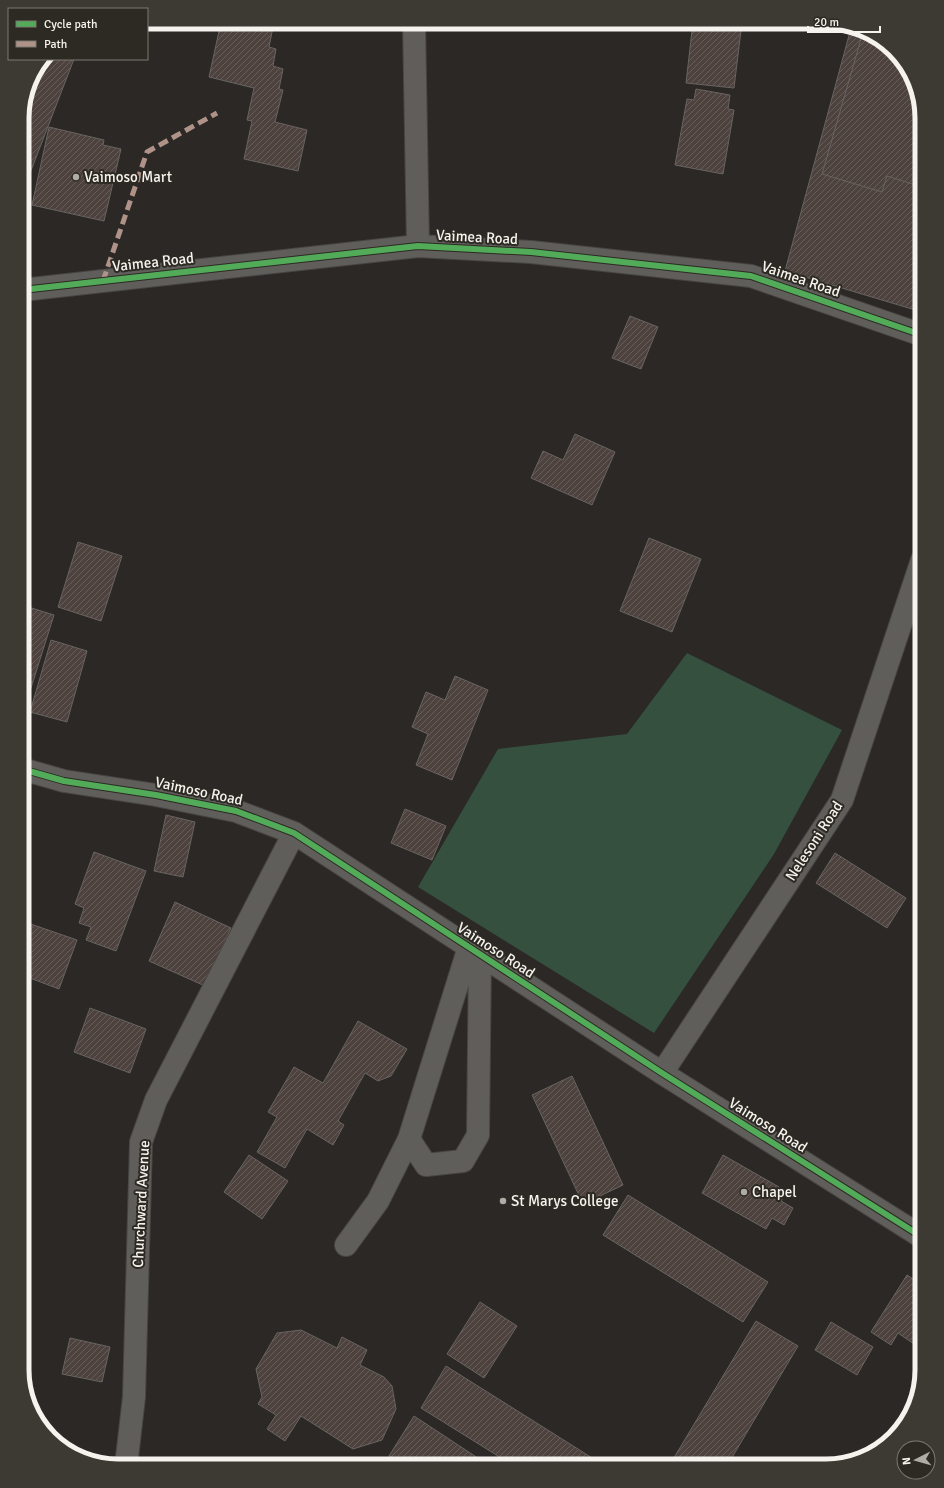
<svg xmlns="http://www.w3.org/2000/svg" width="944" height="1488" viewBox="0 0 944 1488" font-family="Signika,sans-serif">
<defs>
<pattern id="building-hatch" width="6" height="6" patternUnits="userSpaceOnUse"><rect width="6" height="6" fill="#4d423e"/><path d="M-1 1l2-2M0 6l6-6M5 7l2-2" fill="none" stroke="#675e5a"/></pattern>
</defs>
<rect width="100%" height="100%" fill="#2b2825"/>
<path fill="#35503e" d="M 687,653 L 842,730 L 774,854 L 654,1033 L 418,887 L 498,749 L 627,734 Z"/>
<path fill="url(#building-hatch)" stroke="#686462" d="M 221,22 L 274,22 L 269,47 L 276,49 L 273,66 L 283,69 L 279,89 L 283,90 L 275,122 L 307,130 L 298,171 L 244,159 L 252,121 L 247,120 L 254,88 L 209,77 Z
M 693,22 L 742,22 L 734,88 L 686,83 Z
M 851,28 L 879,38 L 912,75 L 922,118 L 922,312 L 785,271 Z
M 863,32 L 879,38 L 912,75 L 922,118 L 922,187 L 887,176 L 882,192 L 822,174 Z
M 44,59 L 74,59 L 22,194 L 22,112 L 29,81 Z
M 696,89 L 730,95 L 728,109 L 734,110 L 723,174 L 675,165 L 687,99 L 694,100 Z
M 49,127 L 104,140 L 103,145 L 121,149 L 104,221 L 32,205 Z
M 922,133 L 922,151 L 917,150 Z
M 630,316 L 658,327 L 641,369 L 612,358 Z
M 575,434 L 615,452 L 592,505 L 531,478 L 543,451 L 563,460 Z
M 649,538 L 701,559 L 672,632 L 620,611 Z
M 78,542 L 122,556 L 101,621 L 58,607 Z
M 22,605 L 54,615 L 25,707 L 22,706 Z
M 51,640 L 87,651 L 67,722 L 30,712 Z
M 455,676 L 488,690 L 452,780 L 416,765 L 428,734 L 412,727 L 426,692 L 445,700 Z
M 405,809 L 446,826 L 432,860 L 391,843 Z
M 166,815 L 195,822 L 183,877 L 154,871 Z
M 94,852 L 146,871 L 116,951 L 86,940 L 91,927 L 79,923 L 84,908 L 75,904 Z
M 835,853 L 906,898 L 887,928 L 816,883 Z
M 175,902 L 231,928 L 205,986 L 149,961 Z
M 22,921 L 77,940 L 59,989 L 22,975 Z
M 90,1008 L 146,1029 L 130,1073 L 74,1052 Z
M 358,1021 L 407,1049 L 391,1076 L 378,1081 L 365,1073 L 338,1121 L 344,1125 L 333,1145 L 307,1129 L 285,1168 L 257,1152 L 277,1117 L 268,1112 L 294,1067 L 323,1083 Z
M 572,1076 L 623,1185 L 583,1204 L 532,1095 Z
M 249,1155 L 288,1181 L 262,1219 L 224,1192 Z
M 723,1155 L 786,1191 L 781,1201 L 793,1208 L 784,1225 L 772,1218 L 766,1229 L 702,1193 Z
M 628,1195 L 768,1282 L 743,1322 L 603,1235 Z
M 907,1275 L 922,1285 L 922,1288 L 912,1303 L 922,1310 L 922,1331 L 914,1344 L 898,1333 L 891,1345 L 871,1332 Z
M 480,1302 L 517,1326 L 484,1378 L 447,1354 Z
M 756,1321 L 798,1346 L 727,1466 L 669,1466 Z
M 831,1322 L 873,1347 L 857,1375 L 815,1350 Z
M 301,1330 L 337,1348 L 342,1337 L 367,1350 L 360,1365 L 384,1377 L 392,1386 L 396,1409 L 382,1440 L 353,1449 L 301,1416 L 285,1441 L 267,1429 L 276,1415 L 258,1404 L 262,1397 L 256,1369 L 277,1333 Z
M 70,1338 L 110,1347 L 102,1382 L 62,1374 Z
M 446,1366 L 605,1466 L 514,1466 L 421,1408 Z
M 414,1416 L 490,1466 L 404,1466 L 389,1456 Z"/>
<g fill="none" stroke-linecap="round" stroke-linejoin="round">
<defs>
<path id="minor" d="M 414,22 L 418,246
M 22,290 L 418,246 L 531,252 L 751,276 L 922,335
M 22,769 L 64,781 L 156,795 L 236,811 L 294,833 L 662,1073 L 922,1237
M 469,947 L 409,1139 L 426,1165 L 463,1161 L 478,1135 L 480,954
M 662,1073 L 842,800 L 922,560
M 346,1245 L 378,1201 L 409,1139
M 126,1466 L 134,1397 L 141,1142 L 156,1100 L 294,833"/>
</defs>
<use href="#minor" stroke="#484644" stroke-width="24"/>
<use href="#minor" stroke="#605e5b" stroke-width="22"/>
<path stroke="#af9288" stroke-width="5" stroke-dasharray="10 5" stroke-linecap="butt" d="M 103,281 L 147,152 L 217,113"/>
<defs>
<path id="cycleway" d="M 22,290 L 418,246 L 531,252 L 751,276 L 922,335
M 22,769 L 64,781 L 156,795 L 236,811 L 294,833 L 662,1073 L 922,1237"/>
</defs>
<use href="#cycleway" stroke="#2d2923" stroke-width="8"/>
<use href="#cycleway" stroke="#51ab58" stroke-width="6"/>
</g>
<g fill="#afaca8" stroke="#2d2923" stroke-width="1.5">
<circle cx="76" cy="177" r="4"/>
<circle cx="744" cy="1192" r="4"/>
<circle cx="503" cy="1201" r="4"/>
</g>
<g text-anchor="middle" stroke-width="4" stroke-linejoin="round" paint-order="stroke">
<g font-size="15" fill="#f6f3ef" stroke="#2d2923" text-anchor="start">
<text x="84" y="182">Vaimoso Mart</text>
<text x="752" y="1197">Chapel</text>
<text x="511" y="1206">St Marys College</text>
</g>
<g font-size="15" fill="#f6f3ef" stroke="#2d2923">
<text transform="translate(477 237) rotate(3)" y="5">Vaimea Road</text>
<text transform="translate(153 262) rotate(-6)" y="5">Vaimea Road</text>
<text transform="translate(801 279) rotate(19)" y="5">Vaimea Road</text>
<text transform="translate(199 791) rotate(12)" y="5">Vaimoso Road</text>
<text transform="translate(814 841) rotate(-57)" y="5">Nelesoni Road</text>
<text transform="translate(496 950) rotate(33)" y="5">Vaimoso Road</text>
<text transform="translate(768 1125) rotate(32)" y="5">Vaimoso Road</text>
<text transform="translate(141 1204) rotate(-87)" y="5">Churchward Avenue</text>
</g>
</g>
<path d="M0 0H944V1488H0ZM118 29H826A89 89 0 0 1 915 118V1370A89 89 0 0 1 826 1459H118A89 89 0 0 1 29 1370V118A89 89 0 0 1 118 29Z" fill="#3d3933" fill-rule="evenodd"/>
<path fill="none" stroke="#f6f3ef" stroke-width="5" d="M118 29H826A89 89 0 0 1 915 118V1370A89 89 0 0 1 826 1459H118A89 89 0 0 1 29 1370V118A89 89 0 0 1 118 29Z"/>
<rect x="8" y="8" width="140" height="52" fill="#2d2923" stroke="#7d7a75"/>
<rect x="16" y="21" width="20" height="6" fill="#51ab58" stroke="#7d7a75"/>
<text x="44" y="28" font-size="12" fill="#f6f3ef">Cycle path</text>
<rect x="16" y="41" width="20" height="6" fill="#af9288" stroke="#7d7a75"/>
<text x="44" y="48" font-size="12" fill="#f6f3ef">Path</text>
<g transform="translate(916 1460) rotate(264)"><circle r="19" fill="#2d2923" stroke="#7d7a75"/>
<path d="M0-3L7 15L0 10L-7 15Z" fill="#afaca8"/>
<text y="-6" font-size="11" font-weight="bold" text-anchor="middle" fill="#f6f3ef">N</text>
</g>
<path d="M808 26v6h72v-6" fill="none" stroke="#f6f3ef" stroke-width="2"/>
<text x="814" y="26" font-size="12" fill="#f6f3ef" stroke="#2d2923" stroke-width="3" paint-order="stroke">20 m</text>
</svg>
